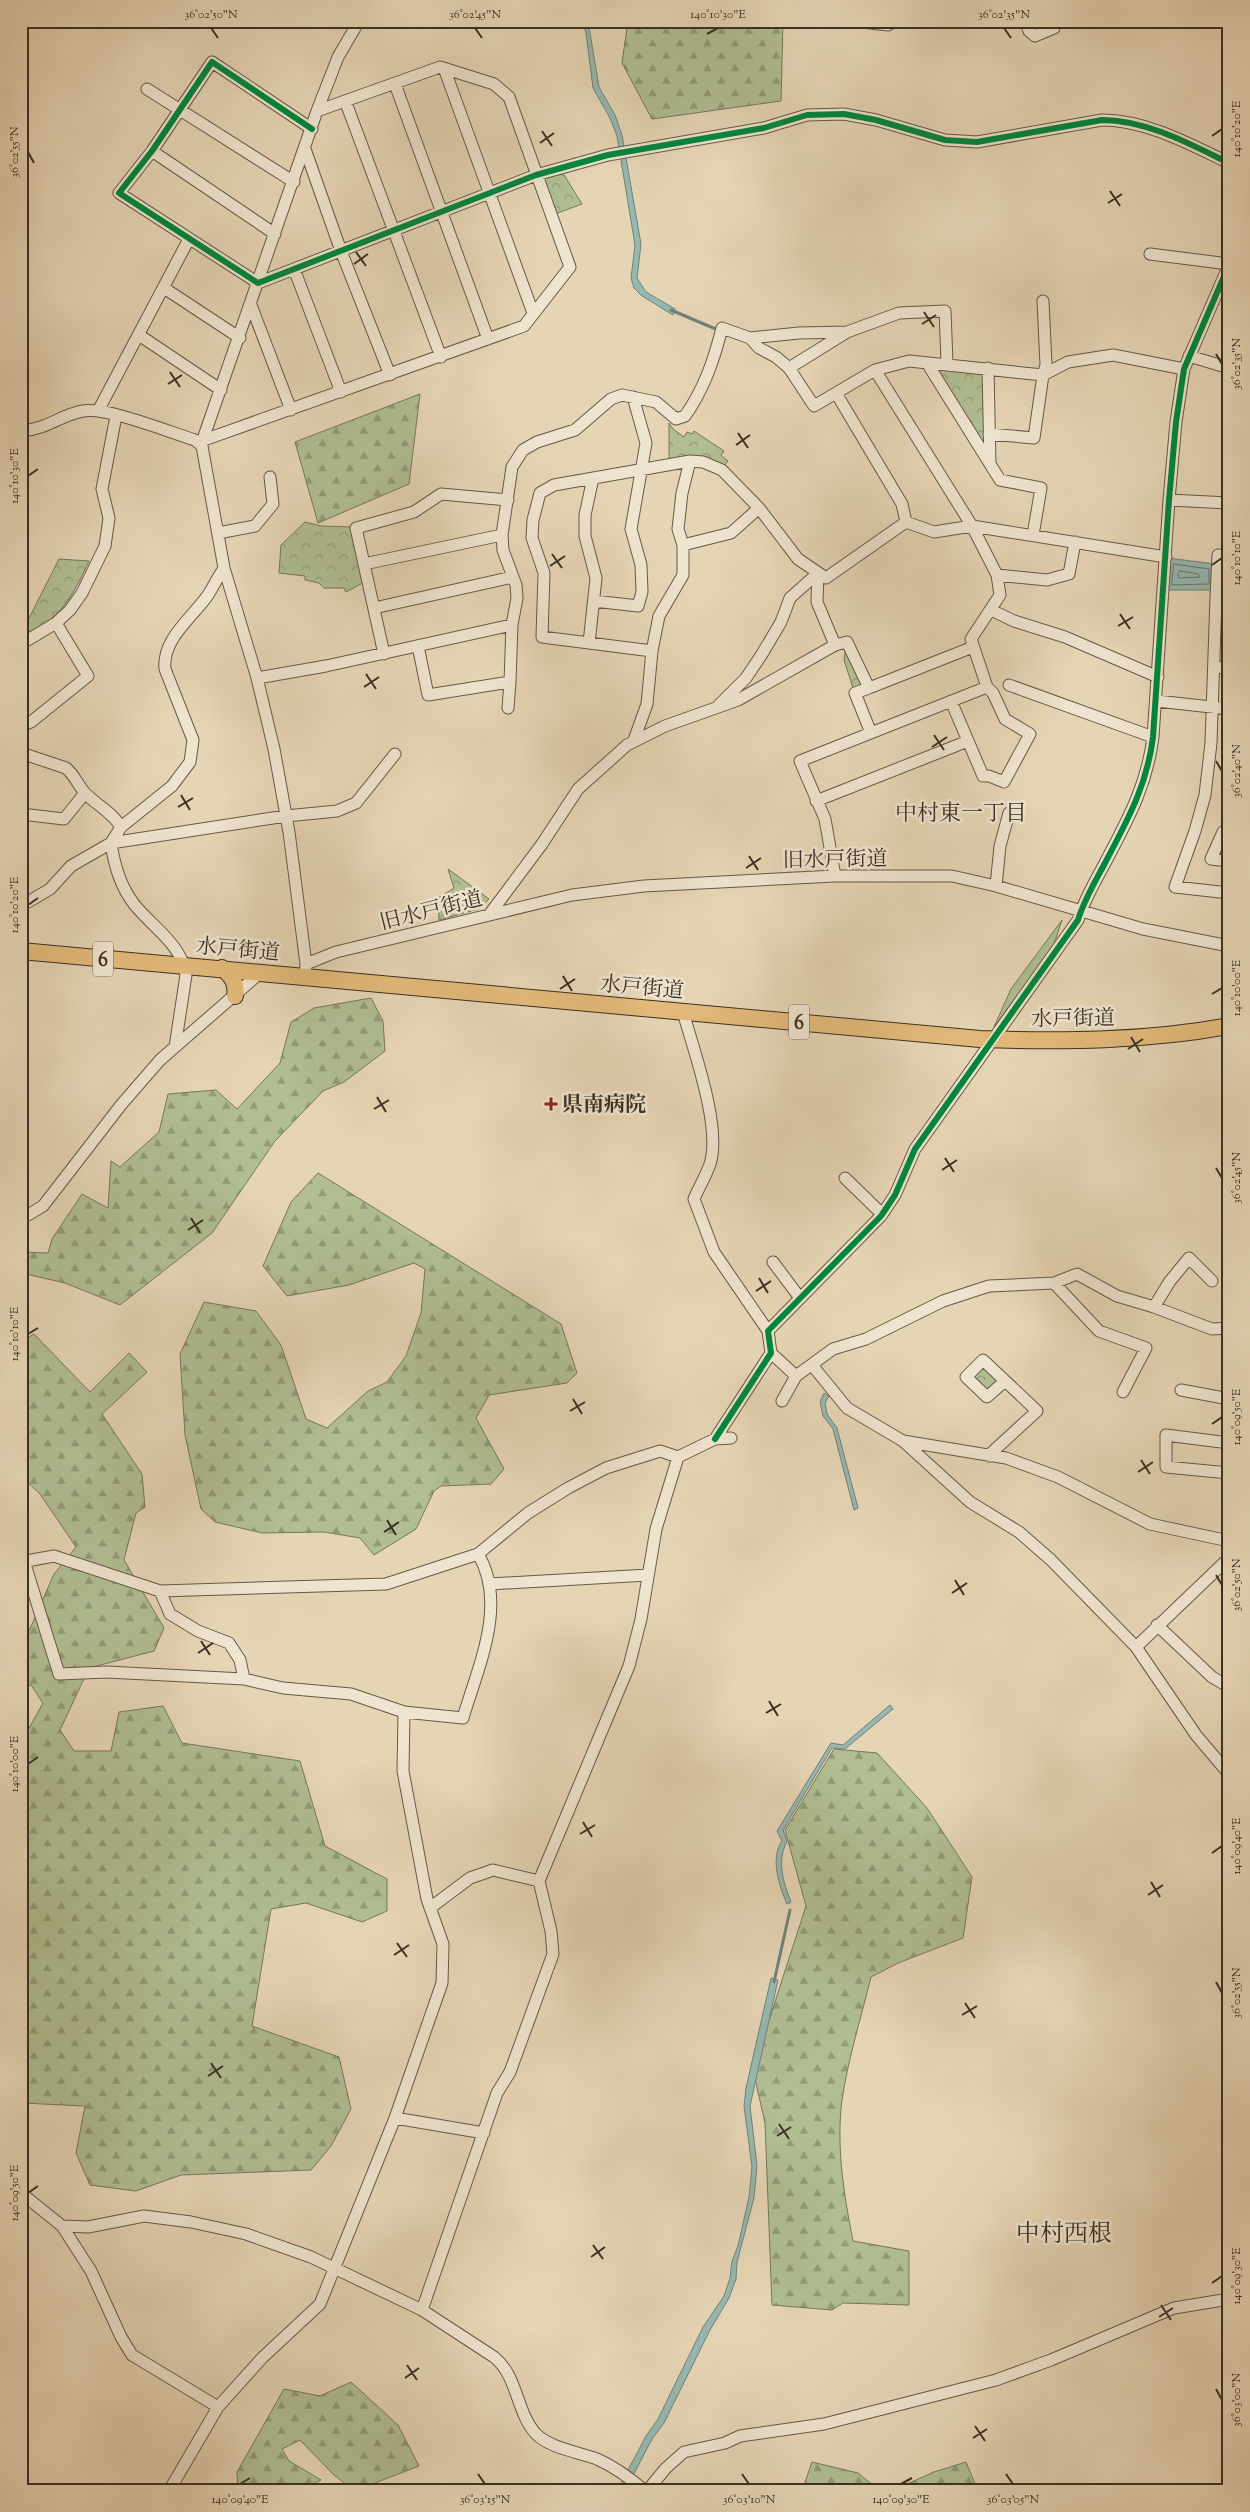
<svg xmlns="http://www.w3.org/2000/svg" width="1250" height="2512" viewBox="0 0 1250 2512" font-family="'Sorts Mill Goudy','Noto Serif JP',serif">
<defs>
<pattern id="forest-firs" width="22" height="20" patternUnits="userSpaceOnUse" patternTransform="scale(1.25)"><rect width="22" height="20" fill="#b0be92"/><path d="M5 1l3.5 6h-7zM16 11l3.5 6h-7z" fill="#909b77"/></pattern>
<pattern id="park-crowns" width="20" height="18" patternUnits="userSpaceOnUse" patternTransform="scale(1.25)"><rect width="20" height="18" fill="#b0be92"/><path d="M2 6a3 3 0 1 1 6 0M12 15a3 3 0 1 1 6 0" fill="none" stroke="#909b77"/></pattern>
</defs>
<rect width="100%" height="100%" fill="#e6d5b5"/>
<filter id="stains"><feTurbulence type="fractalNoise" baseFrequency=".004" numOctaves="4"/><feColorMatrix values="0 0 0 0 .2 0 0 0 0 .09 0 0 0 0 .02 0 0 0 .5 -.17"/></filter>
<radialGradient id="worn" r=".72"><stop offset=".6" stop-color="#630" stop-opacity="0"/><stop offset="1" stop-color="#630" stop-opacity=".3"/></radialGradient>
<path fill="#b0be92" stroke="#75775b" d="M 1062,920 L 1053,947 L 994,1027 L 1011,989 Z"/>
<path fill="url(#forest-firs)" stroke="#75775b" d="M 628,21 L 783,21 L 781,101 L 652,119 L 622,63 Z
M 420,394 L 409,484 L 318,523 L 295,442 Z
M 371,998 L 383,1021 L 385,1051 L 344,1082 L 323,1091 L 275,1141 L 212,1233 L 120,1305 L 65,1283 L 21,1273 L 21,1252 L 48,1253 L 52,1239 L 82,1194 L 108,1208 L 111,1161 L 120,1167 L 159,1132 L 168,1094 L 216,1090 L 237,1109 L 280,1063 L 291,1022 L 314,1008 Z
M 318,1173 L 561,1324 L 577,1373 L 567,1383 L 489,1395 L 476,1418 L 504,1469 L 491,1484 L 441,1486 L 434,1491 L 416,1529 L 374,1555 L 360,1538 L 324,1532 L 262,1533 L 215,1522 L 201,1509 L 185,1435 L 180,1354 L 204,1302 L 256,1311 L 281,1345 L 306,1419 L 327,1428 L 368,1391 L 387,1382 L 406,1356 L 421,1313 L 425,1269 L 414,1263 L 349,1285 L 287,1296 L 263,1266 L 291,1202 Z
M 34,1334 L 90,1392 L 129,1353 L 147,1372 L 102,1414 L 142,1474 L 145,1507 L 136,1513 L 124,1560 L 164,1628 L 154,1651 L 89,1668 L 60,1730 L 74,1751 L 111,1751 L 119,1712 L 163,1706 L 182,1743 L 300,1761 L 325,1846 L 387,1879 L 387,1911 L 362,1922 L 306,1903 L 271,1909 L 252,2026 L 339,2057 L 351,2109 L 331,2146 L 311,2170 L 181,2175 L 136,2191 L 90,2185 L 76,2153 L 85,2106 L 21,2103 L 21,1951 L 29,1947 L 26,1920 L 21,1918 L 21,1743 L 43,1703 L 31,1685 L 21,1689 L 21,1638 L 29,1631 L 54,1574 L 76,1547 L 40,1494 L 21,1476 L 21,1342 Z
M 834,1749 L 877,1753 L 927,1808 L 972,1877 L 963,1938 L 898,1963 L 871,1977 C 861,2018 848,2059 842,2100 C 836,2147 844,2195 853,2241 L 909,2251 L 909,2305 L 843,2303 L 832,2310 L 772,2305 L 765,2123 L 753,2070 L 806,1906 L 785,1830 Z
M 351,2382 L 398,2425 L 419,2466 L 354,2491 L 333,2474 L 300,2440 L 282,2449 L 289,2461 L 321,2480 L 299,2491 L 238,2491 L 237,2472 L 284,2389 L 320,2396 Z
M 812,2462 L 858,2473 L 880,2491 L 802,2491 Z
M 966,2462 L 978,2491 L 891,2491 L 934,2472 Z"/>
<path fill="url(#park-crowns)" stroke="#75775b" d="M 555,174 L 564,175 L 582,204 L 555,214 L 539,177 Z
M 930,365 L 986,370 L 988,458 Z
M 669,423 L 673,429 L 684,437 L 687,432 L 692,434 L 694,431 L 724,451 L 721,455 L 728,461 L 723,467 L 669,461 Z
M 305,522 L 321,526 L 353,527 L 365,579 L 361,584 L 346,592 L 344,588 L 324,588 L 319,583 L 305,580 L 305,576 L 279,573 L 281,545 Z
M 59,559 L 89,561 C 74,593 59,625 21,634 Z
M 846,645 L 866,686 L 854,691 L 844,660 Z
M 448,869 L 489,899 L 478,909 L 439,920 L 438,898 L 454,888 Z
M 983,1363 L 1002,1381 L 986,1394 L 969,1377 Z"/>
<path fill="#96b8b1" stroke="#718279" d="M 582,21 L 588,21 L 599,87 L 615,115 L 622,135 L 641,244 L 637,278 L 646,292 L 675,309 L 673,315 L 642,296 L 634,288 L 631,278 L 635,245 L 617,136 L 610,118 L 593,88 L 586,33 Z
M 1168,558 L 1215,564 L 1214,590 L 1165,590 Z
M 824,1393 L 829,1396 L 825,1403 L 827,1414 L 837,1428 L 858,1508 L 854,1510 L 833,1429 L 823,1416 L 820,1402 Z
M 890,1705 L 893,1709 L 845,1749 L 832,1748 L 783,1830 L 787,1842 C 776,1861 784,1884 791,1902 L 787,1904 C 779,1886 770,1858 782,1841 L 777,1831 L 831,1743 L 843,1745 Z
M 771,1978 L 778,1980 L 750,2106 L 757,2166 L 754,2198 L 737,2262 L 736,2279 L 729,2298 L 710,2330 L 664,2423 L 652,2439 L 625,2491 L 617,2491 L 646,2436 L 658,2419 L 703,2327 L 724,2296 L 730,2278 L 732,2261 L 738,2246 L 749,2197 L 752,2167 L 744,2106 L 746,2088 Z"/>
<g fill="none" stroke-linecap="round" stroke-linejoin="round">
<path stroke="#68746a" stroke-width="1" d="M 1174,564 L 1209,569 L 1209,584 L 1172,585 Z
M 1180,571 L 1198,574 L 1200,577 L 1179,578 L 1178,574 Z"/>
<path stroke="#718279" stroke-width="3" d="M 671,310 L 718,330
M 774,1982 L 790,1910"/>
<defs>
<path id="minor" d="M 853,21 L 888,25 L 894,21
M 1025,21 L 1029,31 L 1035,36 L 1054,28 L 1053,21
M 444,68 L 533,313
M 395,84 L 488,339
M 147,89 L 294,182
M 346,103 L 441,357
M 312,129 L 212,62 L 152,151 L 119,193 L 258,283 L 536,175 L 608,155 L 764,128 L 807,115 L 844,114 L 876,120 L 945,140 L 977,142 L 1102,120 C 1146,120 1190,144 1229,163
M 305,149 L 341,251 L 390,375
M 152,151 L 275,234
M 1150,254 L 1229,264
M 294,269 L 341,392
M 164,288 L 240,338
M 251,305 L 291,410
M 139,335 L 221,390
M 750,338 L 799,333 L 847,332
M 1189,356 L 1229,368
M 927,363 L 1000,480 L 1041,488 L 1033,535
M 789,368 L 847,332 L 899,313 L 945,311 L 947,363
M 988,368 L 990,464
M 875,370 L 972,526 L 997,575 L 1000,595 L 971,639 L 987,687 L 993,693 L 1005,719 L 1030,734 L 1004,782 L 989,776 L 983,776 L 951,701
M 98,411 L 189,239
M 21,431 C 48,429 60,415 83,411 C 108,407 169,432 195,440 L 202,446 L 224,568 L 257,678 L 274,749 L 289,832 L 306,964
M 989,434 L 1034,438 L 1043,375 L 1046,365 L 1043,301
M 204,440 L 524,326 L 570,267 L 509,97 L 494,84 L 440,67 L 317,111
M 202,442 L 317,111 L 338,57 L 359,21
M 690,461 L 682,493 L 678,529 L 683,545 L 683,575 L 659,616 L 652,651 L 542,637 L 544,573 L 532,538 L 533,520 L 540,493 L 554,485 L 690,461 L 703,462 L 722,470 L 759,508 L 798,559 L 826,578 L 906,522 L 934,532 L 972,526 L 1166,557
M 1169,500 L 1229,503
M 906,522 L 902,504 L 836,393 L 875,370 L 909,361 L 1043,375 L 1068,362 L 1113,355 L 1184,369
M 218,533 L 255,526 L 273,504 L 270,477
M 683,545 L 731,533 L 759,508
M 364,564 L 502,535
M 818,573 L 817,602 L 835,645 L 847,642 L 869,688 L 855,693 L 871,733
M 997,575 L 1047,580 L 1069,574 L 1075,542
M 1216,597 L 1218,555 L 1229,556
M 1229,598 L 1216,597 L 1211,743 L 1205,795 L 1195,831 L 1175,887 L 1229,893
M 594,601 L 638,606 L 642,592 L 641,565 L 631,529 L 646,443 L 633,397
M 374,608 L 513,577
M 991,610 L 1014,621 L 1065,637 L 1158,677
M 589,643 L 596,578 L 585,536 L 585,515 L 593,478
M 21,644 L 56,623 L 70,610 L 82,593 L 105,546 L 109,518 L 102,489 L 116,416
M 418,646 L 428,695 L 510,682 L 512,625 L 517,598 L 516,585 L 503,550 L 502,535 L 512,467 L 523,450 L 537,442 L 575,430 L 611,399 L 622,395 L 656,402 L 676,419 L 685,416 C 704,389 714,360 722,328 L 750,338 L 759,348 L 776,357 L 789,368 L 814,406 L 836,393
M 384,654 L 356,528 L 414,512 L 441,494 L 508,500
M 1215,667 L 1229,668
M 257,678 L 326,666 L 512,625
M 1009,685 L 1153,737
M 869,688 L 973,647
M 1157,701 L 1229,709
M 719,705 L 746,678 L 762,654 L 781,622 L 790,598 L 818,573
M 508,708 L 510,682
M 21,726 L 31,722 L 88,676 L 56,623
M 634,740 L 647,704 L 652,651
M 21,753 L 66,768 C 75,775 78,786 86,794 C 98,806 112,812 121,827
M 816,801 L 968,741
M 21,814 L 64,819 L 85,793
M 1229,832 L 1223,832 L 1211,859 L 1229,861
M 835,876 L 825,819 L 800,761 L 987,687
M 996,886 L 1000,846 L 1009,813
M 21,903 L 28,902 L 50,889 L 71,866 L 111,843 L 286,816 L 337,811 L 356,803 L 395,754
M 489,915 L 542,844 L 578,789 L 627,745 L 665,726 L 738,700 L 835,645
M 305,977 L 306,964 L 336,952 L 572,895 L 644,886 L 835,876 L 952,876 L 996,886 L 1143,929 L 1229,946
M 683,1012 C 693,1048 722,1128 710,1164 C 706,1176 699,1187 694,1199 L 714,1252 L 768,1331
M 175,1047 L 186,975 C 182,944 151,926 134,904 C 120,886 114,864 111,843 L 121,827 L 172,786 L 190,762 L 193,740 L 165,669 C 162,639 192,618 208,595 C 213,587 218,577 224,568
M 845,1178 L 882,1214
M 21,1219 L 43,1206 L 121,1105 L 160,1060 L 261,972
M 773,1262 L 800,1298
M 1054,1283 L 1099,1331 L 1146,1348 L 1123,1392
M 1154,1307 L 1170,1281 L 1189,1258 L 1212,1281
M 771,1353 L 796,1376
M 812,1365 L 847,1408 L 903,1441 L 970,1502 L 1019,1532 L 1051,1560 L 1136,1647 L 1196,1735 L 1229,1774
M 1181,1390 L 1229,1399
M 782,1401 L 796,1376 L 833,1349 L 866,1339 L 943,1301 L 989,1286 L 1054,1283 L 1077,1274 L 1117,1296 L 1154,1307 L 1212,1329 L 1229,1328
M 715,1439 L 771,1353 L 768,1331 L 881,1216 L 895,1195 L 915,1149 L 1078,920 C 1084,900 1095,882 1105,863 C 1127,821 1147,786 1153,737 L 1169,500 L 1176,422 L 1184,369 L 1229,265
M 903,1441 L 1006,1458 L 1058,1477 L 1150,1524 L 1229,1541
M 1229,1443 L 1166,1435 L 1166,1467 L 1229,1473
M 988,1456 L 1037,1411 L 983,1360 L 966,1377 L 987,1397 L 1005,1381
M 24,1561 L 59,1674 L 107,1672 L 244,1679 L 283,1688 L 351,1694 L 404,1712 L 463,1718 C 478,1667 508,1604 478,1554
M 21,1562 L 54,1556 L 160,1591 L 386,1584 L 478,1554 L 528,1513 L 568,1488 L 606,1468 L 660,1451 L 678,1457 L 715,1439 L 731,1438
M 490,1584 L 648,1575
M 160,1591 L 170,1614 L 198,1631 L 229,1643 L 240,1660 L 244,1679
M 1157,1625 L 1212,1677 L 1229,1687
M 1136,1647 L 1229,1558
M 430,1908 L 470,1878 L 493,1870 L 539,1881
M 395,2118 L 484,2133
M 21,2193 L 62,2226 L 91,2271 L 121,2337 L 132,2355 L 218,2407
M 62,2226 L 88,2227 L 144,2216 L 191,2222 L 246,2234 L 311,2257 L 422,2310 L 494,2357 C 518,2376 516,2412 536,2434 C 550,2448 578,2452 597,2459 C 615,2467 630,2478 645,2491
M 422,2310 L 497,2093 L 510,2072 L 553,1954 L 551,1931 L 539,1881 L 629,1666 L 641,1619 L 656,1529 L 678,1457
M 169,2491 L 218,2407 L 262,2358 L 320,2304 L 395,2118 L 442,1983 L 443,1944 L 427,1899 L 403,1771 L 404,1712
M 647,2491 L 666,2468 L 684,2452 L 725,2443 L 740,2436 L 824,2424 L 996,2380 L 1051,2360 L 1174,2308 L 1229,2299"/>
<path id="highway" d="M 21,951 L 980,1039 C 1063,1042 1147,1041 1229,1026
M 222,968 C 232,976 237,983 235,996"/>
</defs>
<use href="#minor" stroke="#655948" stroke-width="13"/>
<use href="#highway" stroke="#3a3024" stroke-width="18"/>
<use href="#minor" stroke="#efe4cf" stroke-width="11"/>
<use href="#highway" stroke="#e3ba7a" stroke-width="16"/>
<defs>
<path id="cycleway" d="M 312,129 L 212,62 L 152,151 L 119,193 L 258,283 L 536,175 L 608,155 L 764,128 L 807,115 L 844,114 L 876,120 L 945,140 L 977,142 L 1102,120 C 1146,120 1190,144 1229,163
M 715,1439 L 771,1353 L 768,1331 L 881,1216 L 895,1195 L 915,1149 L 1078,920 C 1084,900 1095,882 1105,863 C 1127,821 1147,786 1153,737 L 1169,500 L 1176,422 L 1184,369 L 1229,265"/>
</defs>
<use href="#cycleway" stroke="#efe4cf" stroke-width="9"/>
<use href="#cycleway" stroke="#00873e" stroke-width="6"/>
</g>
<path fill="none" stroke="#3a3024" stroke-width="2" d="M 211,28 L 218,38M 475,28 L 482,38M 1004,28 L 1011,38M 707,34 L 718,28M 542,131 L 552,146M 1212,136 L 1222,129M 540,143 L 554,133M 28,152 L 34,163M 1110,191 L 1120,206M 1108,203 L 1122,194M 356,252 L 366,266M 354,264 L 368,254M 924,312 L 934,327M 922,324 L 936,315M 1216,354 L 1222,364M 170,372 L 180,387M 168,384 L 182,375M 738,433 L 748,448M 736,445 L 750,435M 28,476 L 38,469M 552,554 L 562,568M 1212,565 L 1222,558M 550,566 L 565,556M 1120,614 L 1130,629M 1118,626 L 1133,617M 366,674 L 376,689M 364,687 L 379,677M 934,735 L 944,750M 932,747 L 947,737M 1216,761 L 1222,771M 181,795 L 190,810M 178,807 L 193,798M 749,856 L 758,870M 746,868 L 761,858M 28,905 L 38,898M 563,976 L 572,991M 560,989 L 575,979M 1212,994 L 1222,988M 1131,1037 L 1140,1052M 1128,1049 L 1143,1039M 377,1097 L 386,1112M 374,1109 L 389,1100M 945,1158 L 954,1172M 1216,1168 L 1222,1178M 942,1170 L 957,1160M 191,1218 L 200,1233M 188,1230 L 203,1220M 759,1278 L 768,1293M 756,1291 L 771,1281M 28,1334 L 38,1328M 573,1399 L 582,1414M 570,1411 L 585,1402M 1212,1424 L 1222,1417M 1141,1460 L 1150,1474M 1138,1472 L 1153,1462M 387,1520 L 396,1535M 384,1532 L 399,1522M 1216,1575 L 1222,1585M 955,1580 L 964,1595M 952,1593 L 967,1583M 201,1641 L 210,1655M 198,1653 L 213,1643M 769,1701 L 778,1716M 766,1713 L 781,1704M 28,1764 L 38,1757M 583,1822 L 592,1837M 580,1834 L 595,1825M 1212,1853 L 1222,1846M 1151,1882 L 1160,1897M 1148,1895 L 1163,1885M 397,1943 L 407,1957M 394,1955 L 409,1945M 1216,1982 L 1222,1993M 965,2003 L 975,2018M 962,2015 L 977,2006M 211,2063 L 221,2078M 208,2076 L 223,2066M 779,2124 L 789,2139M 777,2136 L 791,2127M 28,2193 L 38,2186M 593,2245 L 603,2259M 591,2257 L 605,2247M 1212,2283 L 1222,2276M 1161,2305 L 1171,2320M 1159,2317 L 1173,2308M 407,2365 L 417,2380M 405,2378 L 419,2368M 1216,2389 L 1222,2400M 975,2426 L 985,2441M 973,2438 L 987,2429M 478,2474 L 485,2484M 742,2474 L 749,2484M 1006,2474 L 1013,2484M 240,2484 L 250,2478M 901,2484 L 912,2478"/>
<path fill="#8f2418" stroke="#efe4cf" stroke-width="2" d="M548.5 1096.5h5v5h5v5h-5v5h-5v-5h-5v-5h5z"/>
<g text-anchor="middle" stroke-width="5" stroke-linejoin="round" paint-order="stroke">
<g fill="#efe4cf" stroke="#706657" stroke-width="1">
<rect x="93" y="941.5" width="20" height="35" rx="4"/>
<rect x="789" y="1004.5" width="20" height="35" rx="4"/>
</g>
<g font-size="20" font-weight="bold" fill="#3a3024">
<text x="103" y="966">6</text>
<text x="799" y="1029">6</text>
</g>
<g font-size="21" fill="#3a3024" stroke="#efe4cf">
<text transform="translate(835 859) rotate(-1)" y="7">旧水戸街道</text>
<text transform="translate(431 910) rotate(-14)" y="7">旧水戸街道</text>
<text transform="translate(238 949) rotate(5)" y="7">水戸街道</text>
<text transform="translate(642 987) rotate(5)" y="7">水戸街道</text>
<text transform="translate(1073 1018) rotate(-1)" y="7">水戸街道</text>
</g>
<g font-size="21" font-weight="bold" fill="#3a3024" stroke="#efe4cf" text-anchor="start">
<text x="562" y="1111">県南病院</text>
</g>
<g font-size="22" fill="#3a3024" stroke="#efe4cf">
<text x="961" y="820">中村東一丁目</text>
</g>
<g font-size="24" fill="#3a3024" stroke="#efe4cf">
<text x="1064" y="2241">中村西根</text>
</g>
</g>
<rect width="1250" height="2512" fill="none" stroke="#e6d5b5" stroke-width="55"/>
<rect x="28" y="28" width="1194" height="2456" fill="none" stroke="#3a3024" stroke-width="2"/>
<g font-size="12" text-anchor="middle" fill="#3a3024">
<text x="211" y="18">36°02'50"N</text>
<text x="475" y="18">36°02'45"N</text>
<text x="718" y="18">140°10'30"E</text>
<text x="1004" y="18">36°02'35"N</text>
<text transform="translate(1236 129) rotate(-90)" y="4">140°10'20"E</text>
<text transform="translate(14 152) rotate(-90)" y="4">36°02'55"N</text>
<text transform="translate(1236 364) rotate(-90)" y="4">36°02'35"N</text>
<text transform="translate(14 476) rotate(-90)" y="4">140°10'30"E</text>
<text transform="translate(1236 558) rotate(-90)" y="4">140°10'10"E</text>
<text transform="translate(1236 771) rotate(-90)" y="4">36°02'40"N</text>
<text transform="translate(14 905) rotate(-90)" y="4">140°10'20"E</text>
<text transform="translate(1236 988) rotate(-90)" y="4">140°10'00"E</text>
<text transform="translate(1236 1178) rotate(-90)" y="4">36°02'45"N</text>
<text transform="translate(14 1334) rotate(-90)" y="4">140°10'10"E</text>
<text transform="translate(1236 1417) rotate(-90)" y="4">140°09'50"E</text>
<text transform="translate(1236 1585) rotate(-90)" y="4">36°02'50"N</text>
<text transform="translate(14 1764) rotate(-90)" y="4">140°10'00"E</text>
<text transform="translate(1236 1846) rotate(-90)" y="4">140°09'40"E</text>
<text transform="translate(1236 1993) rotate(-90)" y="4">36°02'55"N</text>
<text transform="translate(14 2193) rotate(-90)" y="4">140°09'50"E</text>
<text transform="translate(1236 2276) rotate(-90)" y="4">140°09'30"E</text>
<text transform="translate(1236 2400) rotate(-90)" y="4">36°03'00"N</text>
<text x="240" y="2503">140°09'40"E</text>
<text x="485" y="2503">36°03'15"N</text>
<text x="749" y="2503">36°03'10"N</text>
<text x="901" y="2503">140°09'30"E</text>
<text x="1013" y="2503">36°03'05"N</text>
</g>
<rect width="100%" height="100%" filter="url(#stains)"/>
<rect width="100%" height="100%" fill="url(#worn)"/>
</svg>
